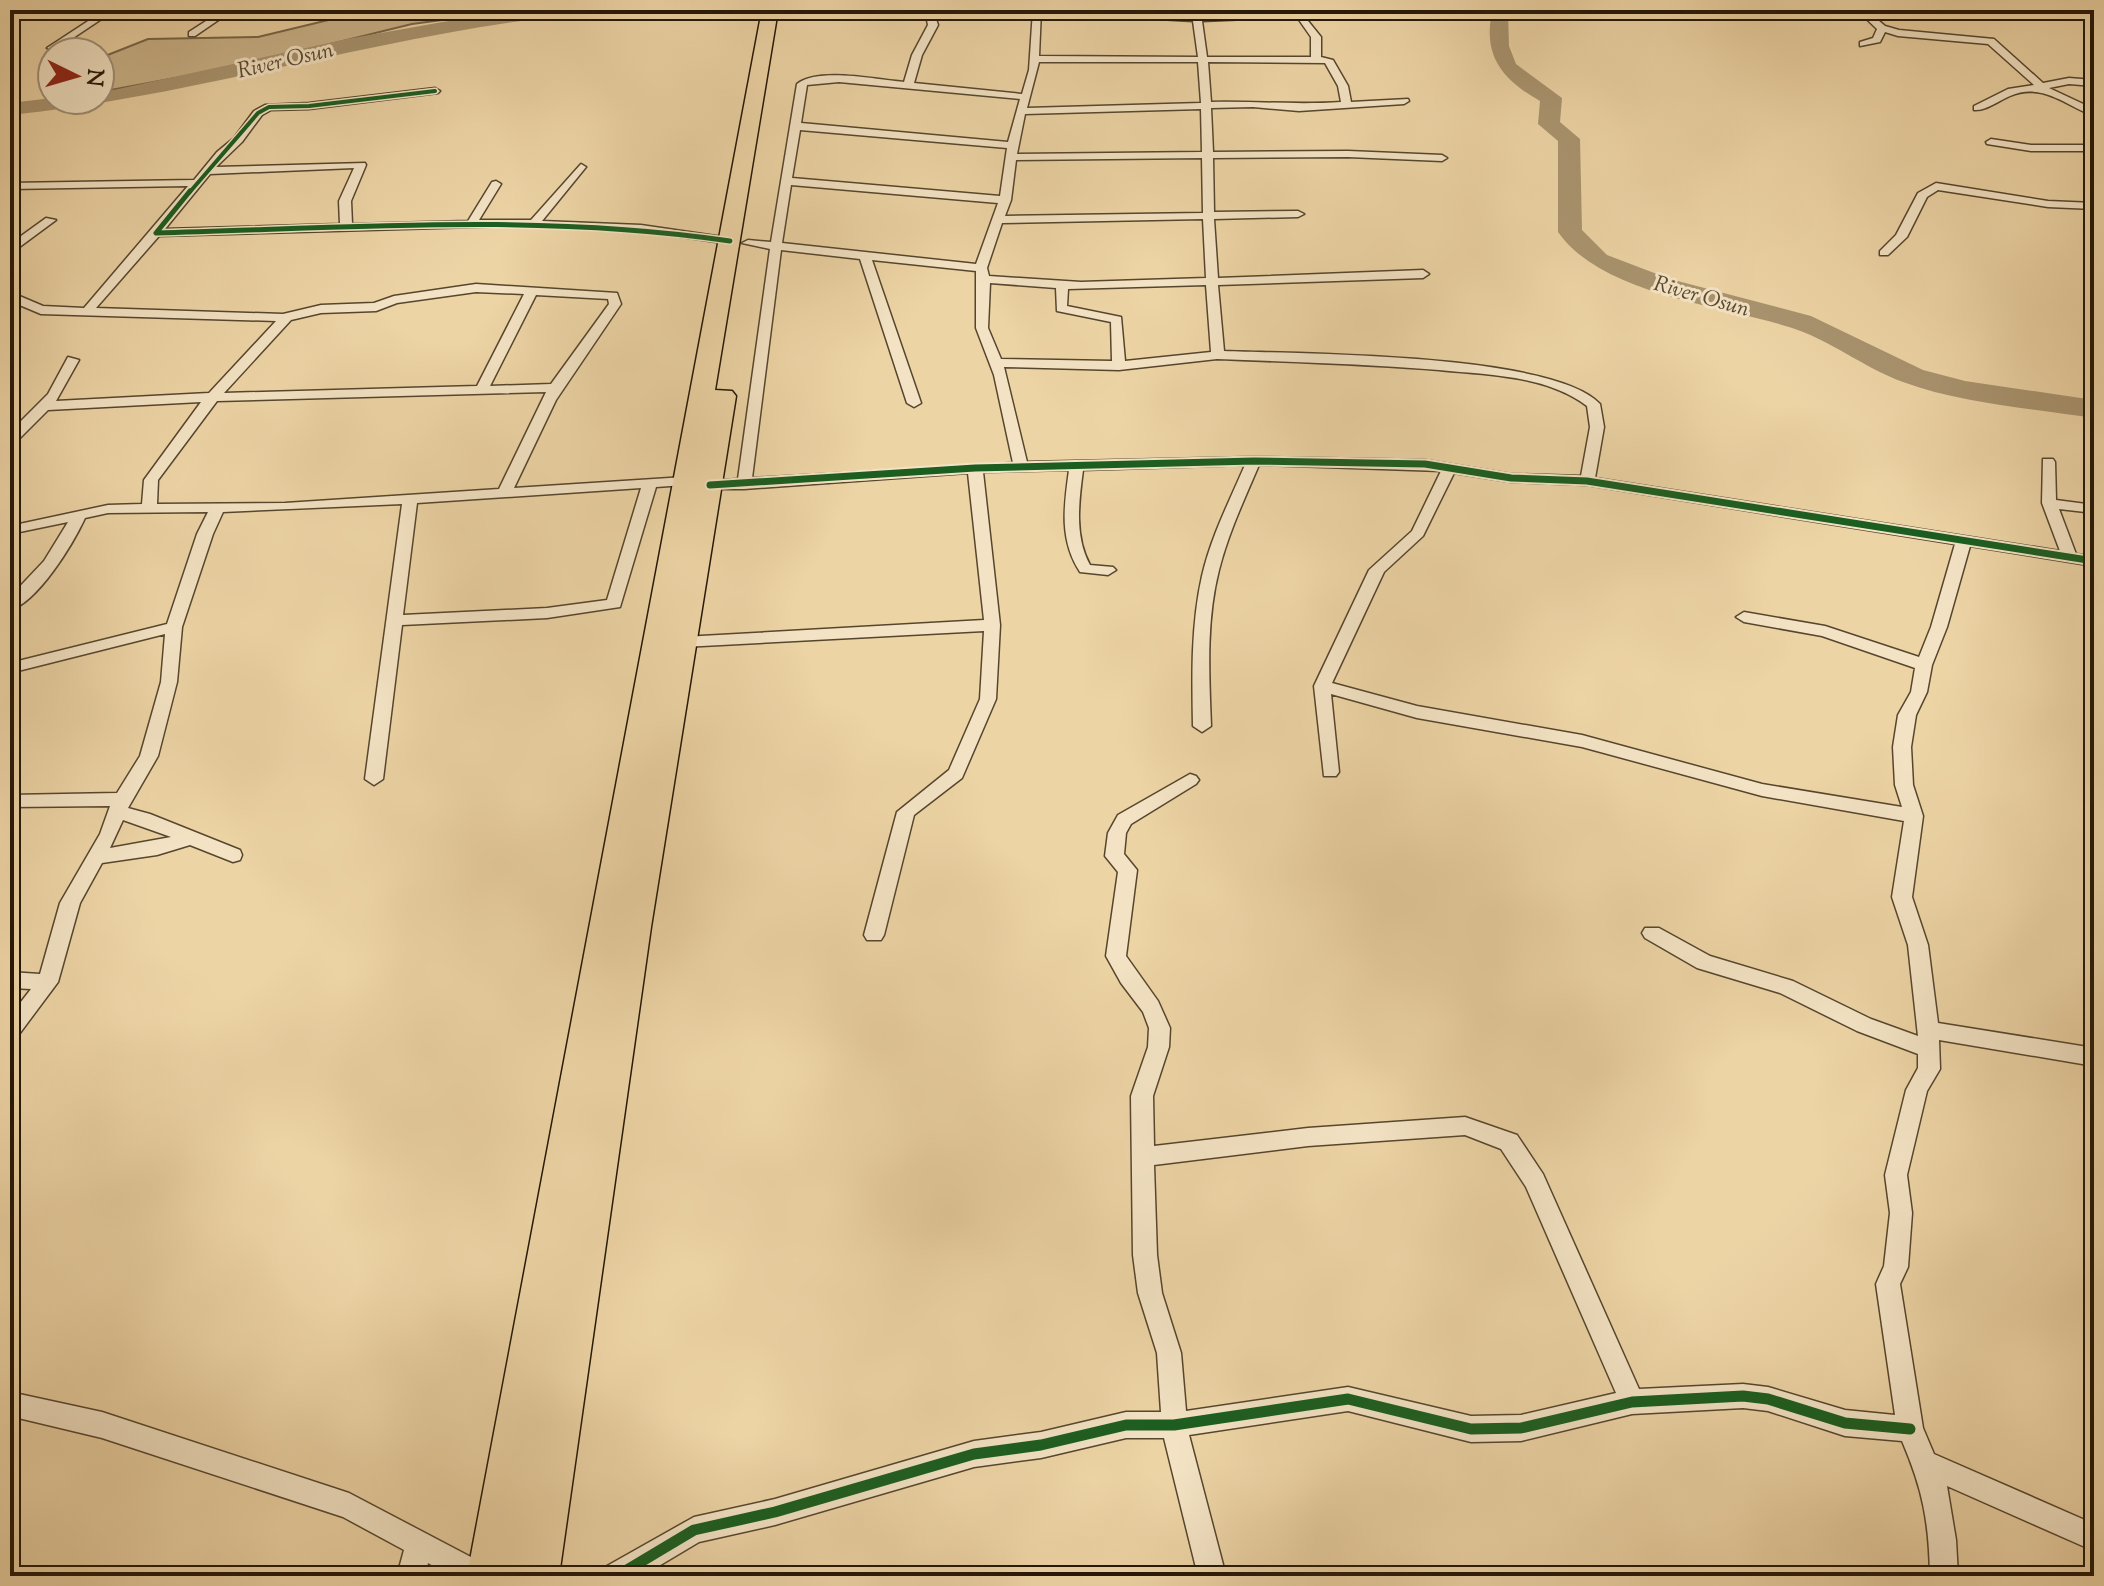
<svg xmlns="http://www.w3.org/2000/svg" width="2104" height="1586" viewBox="0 0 2104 1586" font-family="'Sorts Mill Goudy',serif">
<rect width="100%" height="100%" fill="#edd4a5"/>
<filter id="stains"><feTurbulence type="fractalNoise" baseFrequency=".0025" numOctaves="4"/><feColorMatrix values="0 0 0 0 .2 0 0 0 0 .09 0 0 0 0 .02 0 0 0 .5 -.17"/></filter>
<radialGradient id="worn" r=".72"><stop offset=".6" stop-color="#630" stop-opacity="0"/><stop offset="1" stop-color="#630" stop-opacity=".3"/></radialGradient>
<path fill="#cbb48a" stroke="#786648" stroke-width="2" d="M 370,10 L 517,10 L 412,24 L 245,65 L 100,92 L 100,58 L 148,39 L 258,37 Z"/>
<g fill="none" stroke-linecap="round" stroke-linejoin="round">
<path fill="#a9946f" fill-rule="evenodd" d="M 510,10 L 569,10 L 560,16 C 374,37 196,96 10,115 L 10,103 L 52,98 L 100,100 L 100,93 L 347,39 Z
M 1484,10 L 1508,13 L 1509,46 L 1516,64 L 1562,98 L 1560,122 L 1580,139 L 1582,230 L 1607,255 L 1670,279 L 1811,316 L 1923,370 L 1965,381 L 2094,400 L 2094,418 C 2031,408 1963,404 1903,382 C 1864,368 1829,339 1789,327 C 1720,305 1601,294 1558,232 L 1558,141 L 1538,124 L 1540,101 C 1506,82 1484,59 1491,18 Z"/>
<defs>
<path id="street" d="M 105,10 L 115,10 L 55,50 L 47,48 Z
M 223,10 L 233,10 L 195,36 L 189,36 L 189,32 Z
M 257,10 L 342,10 L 338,13 L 261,13 Z
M 925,10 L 933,10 L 938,25 L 922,55 L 914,83 L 1022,94 L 1029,70 L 1033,10 L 1041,10 L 1039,56 L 1198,57 L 1193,21 L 1122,17 L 1125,12 L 1190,16 L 1186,10 L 1195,10 L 1199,16 L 1300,11 L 1321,37 L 1321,57 L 1333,60 L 1348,86 L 1351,102 L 1408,99 L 1409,101 L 1404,104 L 1299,111 L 1253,107 L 1211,108 L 1213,152 L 1348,151 L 1442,155 L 1447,158 L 1442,161 L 1348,157 L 1213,158 L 1214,212 L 1298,211 L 1304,214 L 1298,217 L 1214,219 L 1218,278 L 1423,270 L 1429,274 L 1423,278 L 1218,285 L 1224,351 C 1299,354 1553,353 1600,404 L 1604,427 L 1595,478 L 2060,551 L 2042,503 L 2043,459 L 2053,459 L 2055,462 L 2056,500 L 2094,505 L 2094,513 L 2059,509 L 2076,554 L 2094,556 L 2094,566 L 1970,546 L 1947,627 L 1932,665 L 1927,692 L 1916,715 L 1911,747 L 1913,785 L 1923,816 L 1912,897 L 1928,945 L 1938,1023 L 2094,1048 L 2094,1066 L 1939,1040 L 1940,1069 L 1927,1091 L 1907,1175 L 1912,1213 L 1908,1267 L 1900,1284 L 1923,1428 L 1934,1454 L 2094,1524 L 2094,1551 L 1947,1486 L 1956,1540 L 1958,1576 L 1930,1576 C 1929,1522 1923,1490 1902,1441 L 1845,1436 L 1768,1411 L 1743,1408 L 1632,1414 L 1521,1441 L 1471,1442 L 1348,1411 L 1189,1435 L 1226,1576 L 1198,1576 L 1164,1438 L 1126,1438 L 1041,1458 L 974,1467 L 775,1525 L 699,1542 L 642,1576 L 603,1576 L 607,1566 L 694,1517 L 775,1499 L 974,1441 L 1041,1432 L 1126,1412 L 1161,1412 L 1157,1353 L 1138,1293 L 1133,1255 L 1131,1096 L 1148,1047 L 1149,1028 L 1143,1012 L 1121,983 L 1106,956 L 1118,872 L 1105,856 L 1108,833 L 1118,815 L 1190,774 L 1196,776 L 1199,780 L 1196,784 L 1131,824 L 1126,833 L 1124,854 L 1137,870 L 1126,956 L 1158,1001 L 1170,1028 L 1169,1047 L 1153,1096 L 1154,1146 L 1308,1128 L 1465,1117 L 1517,1135 L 1543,1174 L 1639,1389 L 1743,1384 L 1768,1387 L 1845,1410 L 1895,1415 L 1876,1284 L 1884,1266 L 1890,1213 L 1885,1175 L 1906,1090 L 1918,1068 L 1918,1054 L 1857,1031 L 1780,993 L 1697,968 L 1645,938 L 1642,933 L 1645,928 L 1659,928 L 1710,956 L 1793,981 L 1871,1019 L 1918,1036 L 1908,945 L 1892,897 L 1904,821 L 1762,796 L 1582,747 L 1417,718 L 1331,694 L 1339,772 L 1336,776 L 1324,776 L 1314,686 L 1369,570 L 1412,531 L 1441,471 L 1259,465 C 1244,500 1228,534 1219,570 C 1206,621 1209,674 1211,726 L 1202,732 L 1193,726 C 1192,676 1191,625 1202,576 C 1211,537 1229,502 1245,465 L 1083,470 C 1079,501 1074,536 1090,565 L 1113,567 L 1116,570 L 1108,575 L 1080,572 C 1059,540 1064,506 1069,470 L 983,472 L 1000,625 L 996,699 L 962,778 L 914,815 L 884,935 L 881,940 L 867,940 L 864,935 L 897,812 L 949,770 L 980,699 L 984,631 L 683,647 L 675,642 L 683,637 L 984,620 L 968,473 L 744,489 L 710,489 L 703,485 L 710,481 L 738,479 L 770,249 L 742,243 L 748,240 L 771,242 L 797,84 C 819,67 877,80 904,82 L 912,55 L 928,25 ZM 1297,17 L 1311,37 L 1311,57 L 1207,57 L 1202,21 ZM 1039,62 L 1198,62 L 1201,103 L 1027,108 ZM 1208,62 L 1325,63 L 1338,86 L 1341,102 C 1297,105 1255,101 1211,102 ZM 839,82 L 1020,99 L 1008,142 L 801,123 L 807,85 ZM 1201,109 L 1202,152 L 1017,154 L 1025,114 ZM 800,130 L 1007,148 L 1000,196 L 792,178 ZM 1202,158 L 1203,213 L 1005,216 L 1011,200 L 1016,160 ZM 791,185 L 998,203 L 976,264 L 782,243 ZM 1203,219 L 1206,278 L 1081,282 L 989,276 L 987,268 L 1002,223 ZM 781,250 L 860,259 L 907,403 L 914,407 L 921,403 L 872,260 L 976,271 L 976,328 L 994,375 L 1013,463 L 752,478 ZM 990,283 L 1056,288 L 1057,311 L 1111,322 L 1112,361 L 1001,359 L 988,328 ZM 1206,285 L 1211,352 L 1125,361 L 1121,317 L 1067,306 L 1068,289 ZM 1217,359 C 1291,362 1365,364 1439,370 C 1488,375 1546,375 1587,406 L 1590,427 L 1581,476 L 1511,474 L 1425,460 L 1254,457 L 1027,462 L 1004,367 L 1119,370 ZM 1454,473 L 1511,482 L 1587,485 L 1955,544 L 1931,627 L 1919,657 L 1825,626 L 1744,612 L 1736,617 L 1744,622 L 1822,636 L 1915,668 L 1911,692 L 1898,715 L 1893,747 L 1895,785 L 1902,807 L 1762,784 L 1582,735 L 1417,706 L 1332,683 L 1384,572 L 1423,536 ZM 1465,1135 L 1501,1149 L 1526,1187 L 1616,1393 L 1521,1415 L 1471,1416 L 1348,1387 L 1186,1411 L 1181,1353 L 1162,1293 L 1157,1255 L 1154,1165 L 1308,1146 Z
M 1857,10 L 1866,10 L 1885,26 L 1899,30 L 1994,39 L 2043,83 L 2069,78 L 2094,80 L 2094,86 L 2069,84 L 2049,88 L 2094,109 L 2094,116 C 2065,105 2042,82 2010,96 C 1998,101 1986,111 1974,110 L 1974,106 L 2008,89 L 2034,85 L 1988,44 L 1898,36 L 1885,32 L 1880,42 L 1860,46 L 1860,42 L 1873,38 L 1877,29 Z
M 435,88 L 440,91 L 438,93 L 309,109 L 271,110 L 262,115 L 242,142 L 216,167 L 365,163 L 366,165 L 351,201 L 352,224 L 468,221 L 492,182 L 496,181 L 501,184 L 479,220 L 531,220 L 581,164 L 586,167 L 542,221 L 641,225 L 730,238 L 736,241 L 730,244 L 641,231 L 511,226 L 159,236 L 96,308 L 283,314 L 321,305 L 374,303 L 394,296 L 476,284 L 617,293 L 621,304 L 556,400 L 514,488 L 685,477 L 692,481 L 685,485 L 656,487 L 620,607 L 547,618 L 402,625 L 383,779 L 374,785 L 365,779 L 402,504 L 223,512 L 213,534 L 182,627 L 177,682 L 158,756 L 128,808 L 150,814 L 240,850 L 242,855 L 240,860 L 233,862 L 190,845 L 157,855 L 102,863 L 80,903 L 58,982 L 17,1037 L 10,1039 L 10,1016 L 31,989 L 10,988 L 10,972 L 40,974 L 60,903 L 100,834 L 110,806 L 10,807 L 10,795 L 117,793 L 140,756 L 161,682 L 165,634 L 10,673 L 10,663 L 167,624 L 197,534 L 208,512 L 108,513 L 85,518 C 73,544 38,602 10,610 L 10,597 L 44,561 L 68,522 L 10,534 L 10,526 L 108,505 L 142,504 L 144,480 L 201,402 L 48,410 L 15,443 L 10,444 L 10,432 L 48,394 L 68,357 L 79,360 L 56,401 L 209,393 L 276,321 L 41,314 L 10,301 L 10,292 L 43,306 L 84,308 L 188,186 L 10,189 L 10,183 L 194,180 L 217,152 L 234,138 L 254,111 L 265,105 L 309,103 ZM 354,168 L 339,201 L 340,224 L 165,229 L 210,174 ZM 476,292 L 524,294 L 477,386 L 224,393 L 291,320 L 321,313 L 376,311 L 397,303 ZM 536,295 L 608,299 L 609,304 L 551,384 L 490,386 ZM 546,392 L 499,489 L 285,503 L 157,504 L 158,480 L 217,401 ZM 641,488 L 607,600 L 547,608 L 403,615 L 417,503 ZM 123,820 L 171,837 L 110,848 Z
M 1991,139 L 2031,145 L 2094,145 L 2094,151 L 2031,151 L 1987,144 L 1986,142 Z
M 1936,183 L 2048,201 L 2094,203 L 2094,209 L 2048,207 L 1938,190 L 1927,197 L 1907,237 L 1888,255 L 1880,255 L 1880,251 L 1896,235 L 1918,193 Z
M 46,218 L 56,220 L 10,254 L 10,244 Z
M 10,1392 L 102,1412 L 349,1493 L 488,1566 L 492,1576 L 451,1576 L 428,1563 L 425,1576 L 397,1576 L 404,1550 L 343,1517 L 102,1438 L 10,1416 Z"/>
<path id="highway" d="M 762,10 L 778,10 L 715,390 L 732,391 L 736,396 L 651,927 L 559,1576 L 467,1576 Z"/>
</defs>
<use href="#street" stroke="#56462e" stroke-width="3"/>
<use href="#highway" stroke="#241707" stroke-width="3"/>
<use href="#street" fill="#f3e3c4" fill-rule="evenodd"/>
<use href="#highway" fill="#edd4a5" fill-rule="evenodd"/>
<defs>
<path id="cycleway-far3" d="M 189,193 L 258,113 L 269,107 L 309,106 L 435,91"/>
<path id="cycleway-far2" d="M 190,191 L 156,233 C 348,228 539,213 730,241"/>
<path id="cycleway-far1" d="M 710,485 L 975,468 L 1254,461 L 1425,464 L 1511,478 L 1587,481 L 2094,561"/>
<path id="cycleway" d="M 617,1576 L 694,1530 L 775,1512 L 974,1454 L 1041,1445 L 1126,1425 L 1174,1425 L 1348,1399 L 1471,1429 L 1521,1428 L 1632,1402 L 1743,1396 L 1768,1399 L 1845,1423 L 1910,1429"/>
</defs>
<use href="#cycleway-far3" stroke="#f3e3c4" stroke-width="7"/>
<use href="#cycleway-far2" stroke="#f3e3c4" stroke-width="8"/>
<use href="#cycleway-far1" stroke="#f3e3c4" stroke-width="11"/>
<use href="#cycleway" stroke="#f3e3c4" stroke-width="16"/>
<use href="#cycleway-far3" stroke="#1b5e20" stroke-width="4"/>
<use href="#cycleway-far2" stroke="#1b5e20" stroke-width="5"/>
<use href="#cycleway-far1" stroke="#1b5e20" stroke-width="7"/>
<use href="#cycleway" stroke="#1b5e20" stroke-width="11"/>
</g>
<g text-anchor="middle" stroke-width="6" stroke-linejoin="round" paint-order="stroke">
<g font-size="22" font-style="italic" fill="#594931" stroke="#f3e3c4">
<text transform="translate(285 59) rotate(-13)" y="8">River Osun</text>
<text transform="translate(1702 295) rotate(16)" y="8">River Osun</text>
</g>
</g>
<rect width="2104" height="1586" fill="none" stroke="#edd4a5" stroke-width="40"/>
<rect x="12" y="12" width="2080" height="1562" fill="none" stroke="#241707" stroke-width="4"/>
<rect x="20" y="20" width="2064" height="1546" fill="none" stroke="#241707" stroke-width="2"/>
<g transform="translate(76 76) rotate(95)"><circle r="38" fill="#f3e3c4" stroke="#a09178" stroke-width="2"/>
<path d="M0-6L14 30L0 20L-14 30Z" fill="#8f2418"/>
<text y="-12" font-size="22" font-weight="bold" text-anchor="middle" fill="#241707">N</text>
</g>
<rect width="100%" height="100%" filter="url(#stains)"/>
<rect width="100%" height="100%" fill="url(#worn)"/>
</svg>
